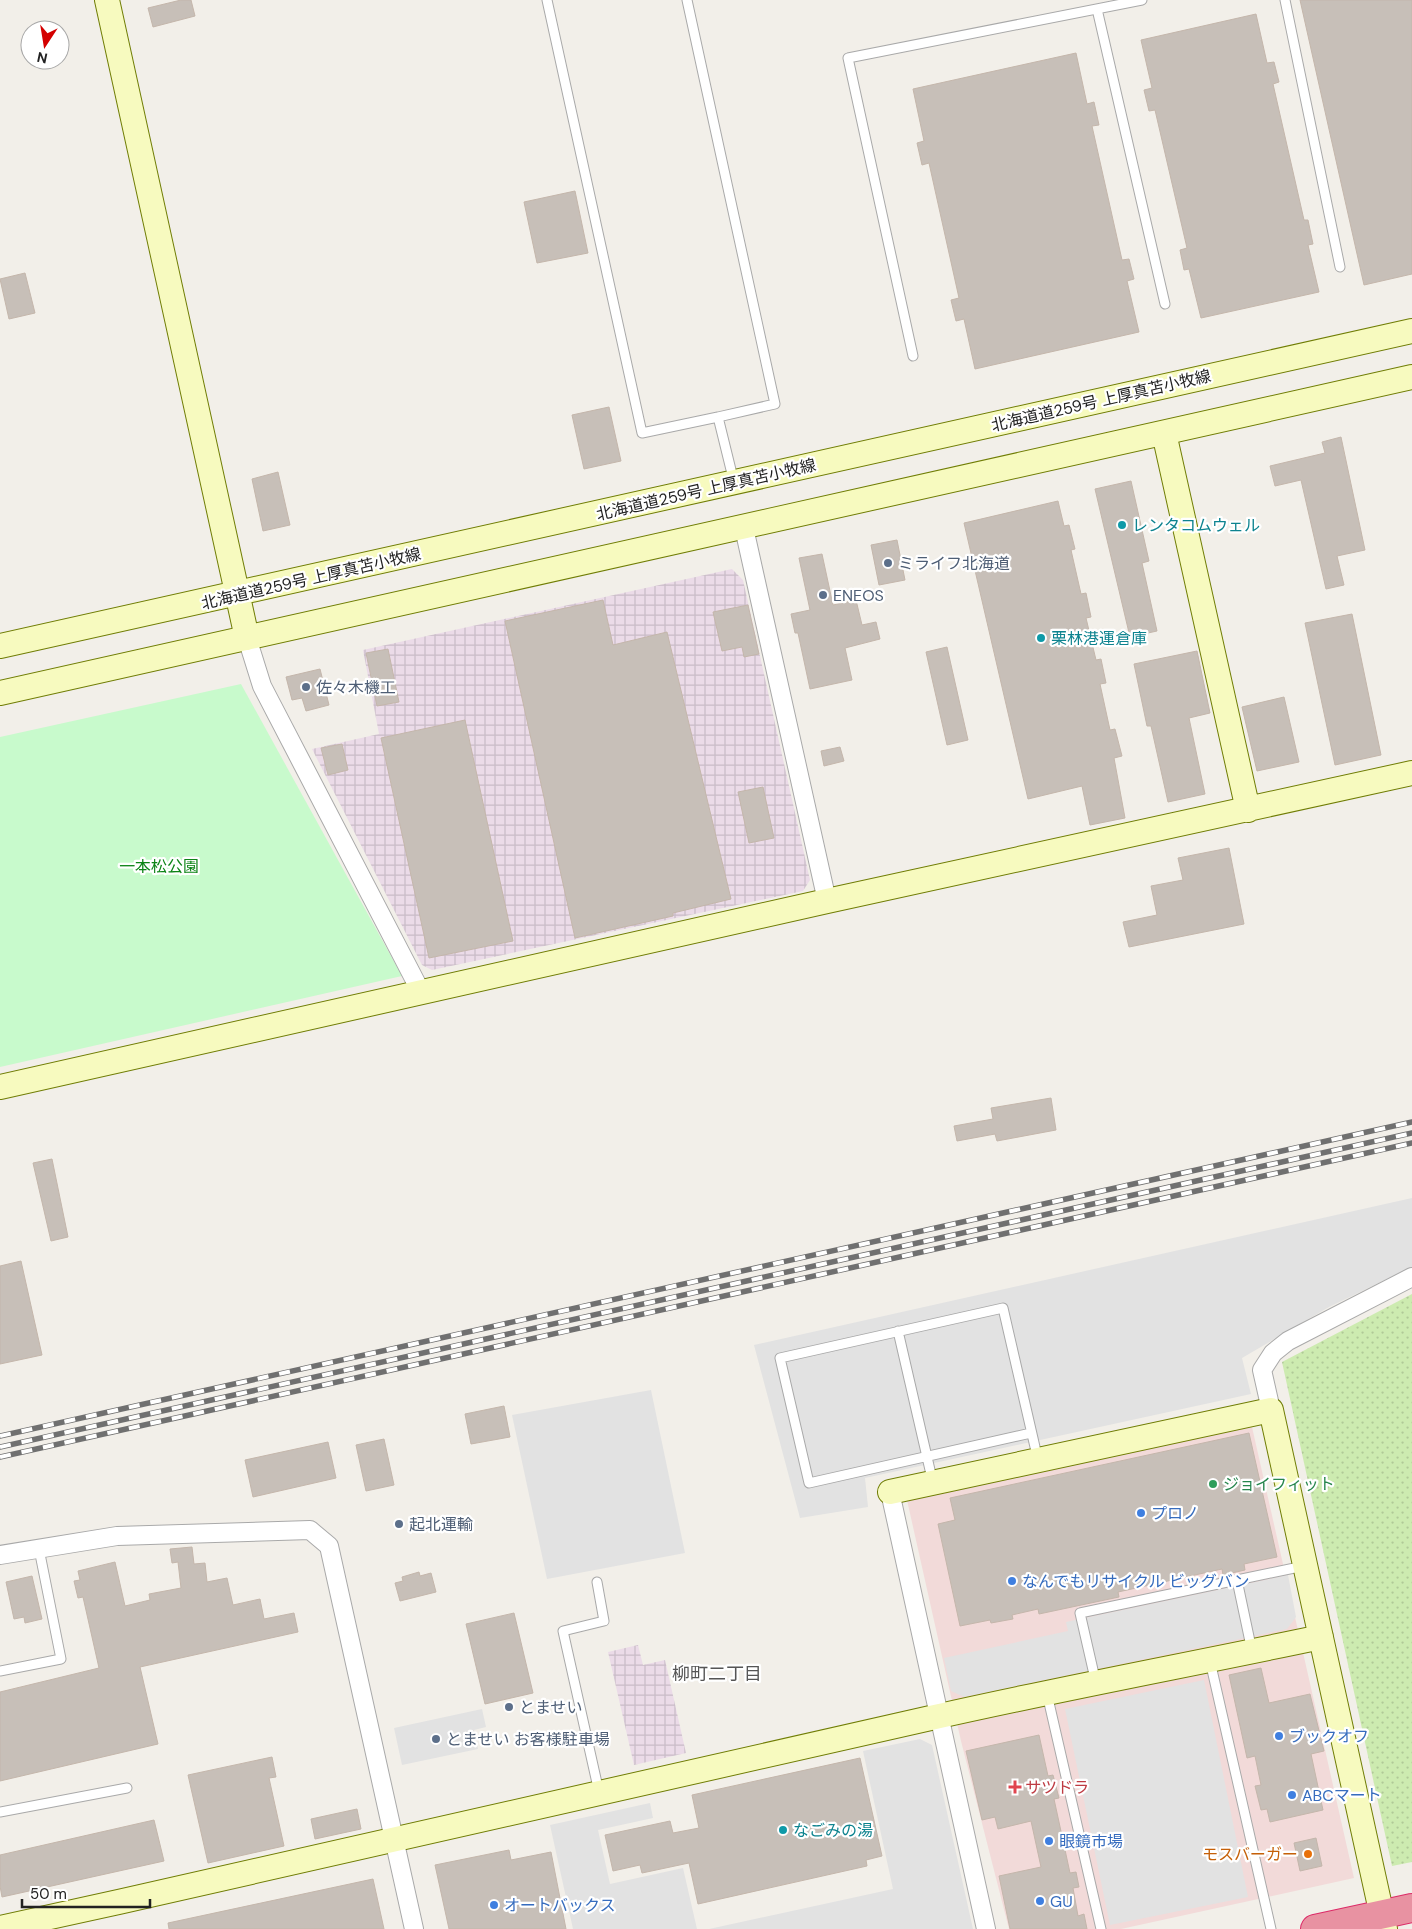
<svg xmlns="http://www.w3.org/2000/svg" width="1412" height="1929" viewBox="0 0 1412 1929" font-family="'DM Sans','Noto Sans JP',sans-serif">
<defs>
<pattern id="industrial-grid" width="8" height="8" patternUnits="userSpaceOnUse" patternTransform="scale(1.25)"><rect width="8" height="8" fill="#ebdbe8"/><path d="M0 4h8M4 0v8" fill="none" stroke="#c9bcc7"/></pattern>
<pattern id="grass-dots" width="8" height="8" patternUnits="userSpaceOnUse" patternTransform="scale(1.25)"><rect width="8" height="8" fill="#cdebb0"/><path d="M2 2h.1M6 6h.1" fill="none" stroke="#b0c997" stroke-width="1.8" stroke-linecap="round"/></pattern>
</defs>
<rect width="100%" height="100%" fill="#f2efe9"/>
<path fill="#f2dad9" d="M 1252,1427 L 1354,1878 L 1121,1929 L 1009,1929 L 961,1741 L 907,1500 Z"/>
<path fill="url(#industrial-grid)" d="M 732,569 L 743,580 L 810,880 L 803,891 L 432,970 L 422,965 L 312,749 L 379,734 L 363,650 Z
M 638,1645 L 643,1665 L 665,1660 L 686,1753 L 634,1765 L 608,1652 Z"/>
<path fill="url(#grass-dots)" d="M 1412,1294 L 1412,1862 L 1392,1866 L 1282,1362 Z"/>
<path fill="#c8facc" d="M 241,684 L 402,976 L 0,1067 L 0,737 Z"/>
<path fill="#e2e2e2" d="M 1412,1198 L 1412,1267 L 1329,1307 L 1242,1358 L 1251,1394 L 865,1478 L 868,1507 L 800,1518 L 754,1345 Z
M 651,1390 L 685,1553 L 547,1579 L 512,1415 Z
M 1288,1575 L 1296,1617 L 1287,1629 L 964,1697 L 951,1691 L 944,1658 L 1068,1631 L 1066,1622 Z
M 1204,1680 L 1248,1897 L 1110,1925 L 1065,1709 Z
M 482,1709 L 486,1727 L 474,1730 L 478,1749 L 402,1765 L 394,1728 Z
M 920,1739 L 932,1745 L 973,1929 L 709,1929 L 893,1889 L 863,1751 Z
M 650,1803 L 653,1818 L 598,1830 L 610,1884 L 683,1868 L 697,1929 L 573,1929 L 550,1825 Z"/>
<path fill="#c7bfb8" stroke="#c4b6ab" d="M 181,0 L 191,0 L 195,16 L 153,27 L 148,8 Z
M 1300,0 L 1412,0 L 1412,274 L 1364,285 Z
M 1256,14 L 1267,63 L 1274,62 L 1279,82 L 1273,84 L 1304,220 L 1308,220 L 1313,244 L 1308,245 L 1319,292 L 1201,318 L 1189,269 L 1184,270 L 1180,250 L 1187,248 L 1155,110 L 1149,111 L 1144,90 L 1152,88 L 1141,40 Z
M 1076,53 L 1087,104 L 1094,102 L 1099,125 L 1092,126 L 1122,260 L 1129,259 L 1134,279 L 1127,281 L 1139,332 L 975,369 L 964,319 L 956,321 L 951,300 L 959,298 L 929,163 L 922,165 L 917,143 L 924,141 L 913,89 Z
M 575,191 L 588,253 L 537,263 L 524,202 Z
M 25,273 L 35,313 L 9,319 L 0,279 Z
M 609,407 L 621,461 L 584,469 L 572,415 Z
M 1341,437 L 1365,550 L 1337,556 L 1344,585 L 1326,589 L 1301,480 L 1275,486 L 1270,466 L 1325,453 L 1322,442 Z
M 278,472 L 290,525 L 263,531 L 252,479 Z
M 1131,481 L 1149,561 L 1142,563 L 1157,631 L 1130,637 L 1095,489 Z
M 1058,501 L 1064,526 L 1069,525 L 1075,549 L 1071,550 L 1081,594 L 1086,593 L 1091,617 L 1086,618 L 1096,660 L 1101,659 L 1106,683 L 1100,684 L 1110,730 L 1115,729 L 1122,756 L 1114,758 L 1125,818 L 1090,825 L 1082,786 L 1028,799 L 964,523 Z
M 897,540 L 905,580 L 879,585 L 871,545 Z
M 822,554 L 833,605 L 856,600 L 862,625 L 876,622 L 880,639 L 845,648 L 852,680 L 810,689 L 798,633 L 795,633 L 791,614 L 810,610 L 799,558 Z
M 603,600 L 613,645 L 667,632 L 731,899 L 673,913 L 673,916 L 575,938 L 505,621 Z
M 748,605 L 759,654 L 744,657 L 742,647 L 722,651 L 713,612 Z
M 1352,614 L 1381,755 L 1335,765 L 1305,623 Z
M 947,647 L 968,740 L 947,745 L 926,652 Z
M 388,649 L 399,702 L 377,706 L 366,653 Z
M 1197,651 L 1210,713 L 1189,718 L 1205,794 L 1168,802 L 1151,726 L 1147,726 L 1134,664 Z
M 320,669 L 329,705 L 306,711 L 302,698 L 292,700 L 286,677 Z
M 1284,697 L 1299,762 L 1257,771 L 1242,707 Z
M 465,720 L 513,941 L 429,958 L 381,738 Z
M 342,744 L 348,770 L 328,775 L 321,748 Z
M 840,747 L 844,761 L 824,766 L 821,751 Z
M 763,787 L 774,838 L 749,843 L 738,792 Z
M 1229,848 L 1244,924 L 1129,947 L 1123,922 L 1157,915 L 1151,886 L 1183,880 L 1178,858 Z
M 1051,1098 L 1056,1130 L 997,1141 L 995,1134 L 957,1141 L 954,1126 L 993,1119 L 991,1108 Z
M 52,1159 L 68,1237 L 51,1241 L 33,1163 Z
M 21,1261 L 42,1355 L 0,1364 L 0,1266 Z
M 504,1406 L 510,1437 L 471,1444 L 465,1414 Z
M 1249,1433 L 1277,1557 L 1244,1564 L 1245,1570 L 1223,1575 L 1222,1569 L 1118,1592 L 1119,1597 L 1039,1614 L 1038,1609 L 1012,1615 L 1013,1619 L 991,1623 L 990,1620 L 960,1626 L 938,1524 L 955,1520 L 950,1498 Z
M 384,1439 L 394,1485 L 366,1491 L 356,1445 Z
M 328,1442 L 336,1478 L 253,1497 L 245,1460 Z
M 192,1547 L 194,1564 L 205,1563 L 207,1582 L 227,1578 L 233,1605 L 260,1599 L 264,1619 L 294,1613 L 298,1632 L 140,1667 L 158,1744 L 0,1781 L 0,1692 L 99,1668 L 83,1597 L 78,1598 L 74,1581 L 80,1580 L 78,1571 L 115,1562 L 125,1606 L 150,1600 L 149,1594 L 181,1588 L 178,1562 L 172,1563 L 170,1549 Z
M 419,1572 L 420,1576 L 431,1573 L 436,1592 L 400,1601 L 395,1583 L 403,1581 L 402,1577 Z
M 32,1576 L 42,1619 L 25,1623 L 24,1617 L 14,1619 L 6,1582 Z
M 514,1613 L 533,1693 L 485,1704 L 466,1624 Z
M 1261,1668 L 1269,1703 L 1310,1694 L 1324,1751 L 1311,1754 L 1323,1810 L 1270,1822 L 1267,1809 L 1261,1810 L 1255,1786 L 1261,1785 L 1255,1756 L 1247,1758 L 1229,1675 Z
M 1039,1735 L 1048,1776 L 1053,1775 L 1059,1798 L 1054,1799 L 1070,1873 L 1076,1872 L 1079,1887 L 1073,1888 L 1078,1916 L 1084,1914 L 1087,1929 L 1010,1929 L 999,1876 L 1041,1867 L 1031,1821 L 998,1829 L 995,1817 L 982,1820 L 966,1751 Z
M 272,1757 L 276,1777 L 269,1778 L 284,1846 L 208,1863 L 188,1775 Z
M 860,1758 L 882,1856 L 866,1860 L 867,1866 L 698,1904 L 689,1863 L 642,1873 L 640,1865 L 613,1871 L 605,1835 L 670,1821 L 673,1833 L 699,1828 L 692,1795 Z
M 357,1809 L 361,1829 L 315,1839 L 311,1819 Z
M 154,1820 L 164,1861 L 2,1897 L 0,1886 L 0,1855 Z
M 1316,1838 L 1322,1866 L 1300,1871 L 1294,1843 Z
M 509,1850 L 511,1860 L 551,1852 L 566,1929 L 449,1929 L 435,1865 Z
M 373,1879 L 384,1929 L 169,1929 L 168,1923 Z"/>
<g fill="none" stroke-linecap="round" stroke-linejoin="round">
<defs>
<path id="lane" d="M 547,0 L 642,433 L 718,417
M 687,0 L 775,404 L 718,417 L 734,482
M 1285,0 L 1340,267
M 1097,9 L 1165,304
M 913,356 L 848,58 L 1142,0
M 898,1331 L 933,1483
M 1031,1433 L 809,1483 L 780,1358 L 1003,1308 L 1038,1460
M 597,1582 L 604,1621 L 563,1631 L 599,1792
M 1252,1651 L 1237,1580 L 1304,1566
M 1210,1661 L 1271,1929
M 0,1671 L 61,1659 L 39,1549
M 1096,1683 L 1080,1613 L 1237,1580
M 1047,1694 L 1101,1929
M 0,1812 L 127,1788"/>
<path id="street" d="M 744,528 L 827,901
M 247,638 L 262,686 L 421,992
M 1271,1410 L 1262,1370 L 1273,1353 L 1288,1341 L 1412,1277
M 890,1492 L 986,1929
M 0,1555 L 117,1536 L 310,1530 L 329,1546 L 414,1929"/>
<path id="secondary" d="M 107,0 L 247,638
M 1164,433 L 1248,810
M 0,646 L 1412,331
M 0,693 L 1412,377
M 0,1087 L 827,901 L 1412,773
M 890,1492 L 1271,1410 L 1385,1929
M 0,1928 C 312,1860 623,1788 935,1717 C 1063,1688 1193,1664 1321,1637"/>
<path id="highway" d="M 1315,1929 L 1412,1908"/>
</defs>
<use href="#lane" stroke="#a9a9a9" stroke-width="11"/>
<use href="#street" stroke="#a9a9a9" stroke-width="20"/>
<use href="#secondary" stroke="#707d05" stroke-width="26"/>
<use href="#highway" stroke="#dc2a67" stroke-width="30"/>
<use href="#lane" stroke="#fff" stroke-width="9"/>
<use href="#street" stroke="#fff" stroke-width="18"/>
<use href="#secondary" stroke="#f7fabf" stroke-width="24"/>
<use href="#highway" stroke="#e892a2" stroke-width="28"/>
<defs>
<path id="rail" d="M 0,1436 L 1412,1122
M 0,1447 L 1412,1133
M 0,1457 L 1412,1143"/>
</defs>
<use href="#rail" stroke="#707070" stroke-width="5.5"/>
<use href="#rail" stroke="#fff" stroke-width="4" stroke-dasharray="11" stroke-linecap="butt"/>
</g>
<g fill="#0f9aa8" stroke="#fff" stroke-width="2">
<circle cx="1122" cy="525" r="5"/>
<circle cx="1041" cy="638" r="5"/>
<circle cx="783" cy="1830" r="5"/>
</g>
<g fill="#5c6f8a" stroke="#fff" stroke-width="2">
<circle cx="888" cy="563" r="5"/>
<circle cx="823" cy="595" r="5"/>
<circle cx="306" cy="687" r="5"/>
<circle cx="399" cy="1524" r="5"/>
<circle cx="509" cy="1707" r="5"/>
<circle cx="436" cy="1739" r="5"/>
</g>
<circle fill="#2e9e5b" stroke="#fff" stroke-width="2" cx="1213" cy="1484" r="5"/>
<g fill="#3f7fe0" stroke="#fff" stroke-width="2">
<circle cx="1141" cy="1513" r="5"/>
<circle cx="1012" cy="1581" r="5"/>
<circle cx="1279" cy="1736" r="5"/>
<circle cx="1292" cy="1795" r="5"/>
<circle cx="1049" cy="1841" r="5"/>
<circle cx="1040" cy="1901" r="5"/>
<circle cx="494" cy="1905" r="5"/>
</g>
<path fill="#e0444e" stroke="#fff" stroke-width="2" d="M1012.5 1779.5h5v5h5v5h-5v5h-5v-5h-5v-5h5z"/>
<circle fill="#e8710a" stroke="#fff" stroke-width="2" cx="1308" cy="1854" r="5"/>
<g text-anchor="middle" stroke-width="4.5" stroke-linejoin="round" paint-order="stroke">
<g font-size="16" fill="#222" stroke="#fff">
<text transform="translate(1101 400) rotate(-13)" y="6">北海道道259号 上厚真苫小牧線</text>
<text transform="translate(706 489) rotate(-13)" y="6">北海道道259号 上厚真苫小牧線</text>
<text transform="translate(311 578) rotate(-13)" y="6">北海道道259号 上厚真苫小牧線</text>
</g>
<g font-size="16" fill="#0d838f" stroke="#fff" text-anchor="start">
<text x="1132" y="531">レンタコムウェル</text>
<text x="1051" y="644">栗林港運倉庫</text>
<text x="793" y="1836">なごみの湯</text>
</g>
<g font-size="16" fill="#4e5e75" stroke="#fff" text-anchor="start">
<text x="898" y="569">ミライフ北海道</text>
<text x="833" y="601">ENEOS</text>
<text x="316" y="693">佐々木機工</text>
<text x="409" y="1530">起北運輸</text>
<text x="519" y="1713">とませい</text>
<text x="446" y="1745">とませい お客様駐車場</text>
</g>
<g font-size="16" fill="#0c8416" stroke="#fff">
<text x="159" y="872">一本松公園</text>
</g>
<g font-size="16" fill="#27864d" stroke="#fff" text-anchor="start">
<text x="1223" y="1490">ジョイフィット</text>
</g>
<g font-size="16" fill="#366cbe" stroke="#fff" text-anchor="start">
<text x="1151" y="1519">プロノ</text>
<text x="1022" y="1587">なんでもリサイクル ビッグバン</text>
<text x="1289" y="1742">ブックオフ</text>
<text x="1302" y="1801">ABCマート</text>
<text x="1059" y="1847">眼鏡市場</text>
<text x="1050" y="1907">GU</text>
<text x="504" y="1911">オートバックス</text>
</g>
<g font-size="16" fill="#be3a42" stroke="#fff" text-anchor="start">
<text x="1025" y="1793">サツドラ</text>
</g>
<g font-size="16" fill="#c56008" stroke="#fff" text-anchor="end">
<text x="1298" y="1860">モスバーガー</text>
</g>
<g font-size="18" fill="#555" stroke="#fff">
<text x="717" y="1680">柳町二丁目</text>
</g>
</g>
<g transform="translate(45 45) rotate(192)"><circle r="24" fill="#ffffff" stroke="#a7a7a7"/>
<path d="M0-4L9 19L0 12L-9 19Z" fill="#d40000"/>
<text y="-8" font-size="14" font-weight="bold" text-anchor="middle" fill="#222222">N</text>
</g>
<path d="M22 1899v8h128v-8" fill="none" stroke="#222222" stroke-width="2.5"/>
<text x="30" y="1899" font-size="15" fill="#222222" stroke="#ffffff" stroke-width="4" paint-order="stroke">50 m</text>
</svg>
